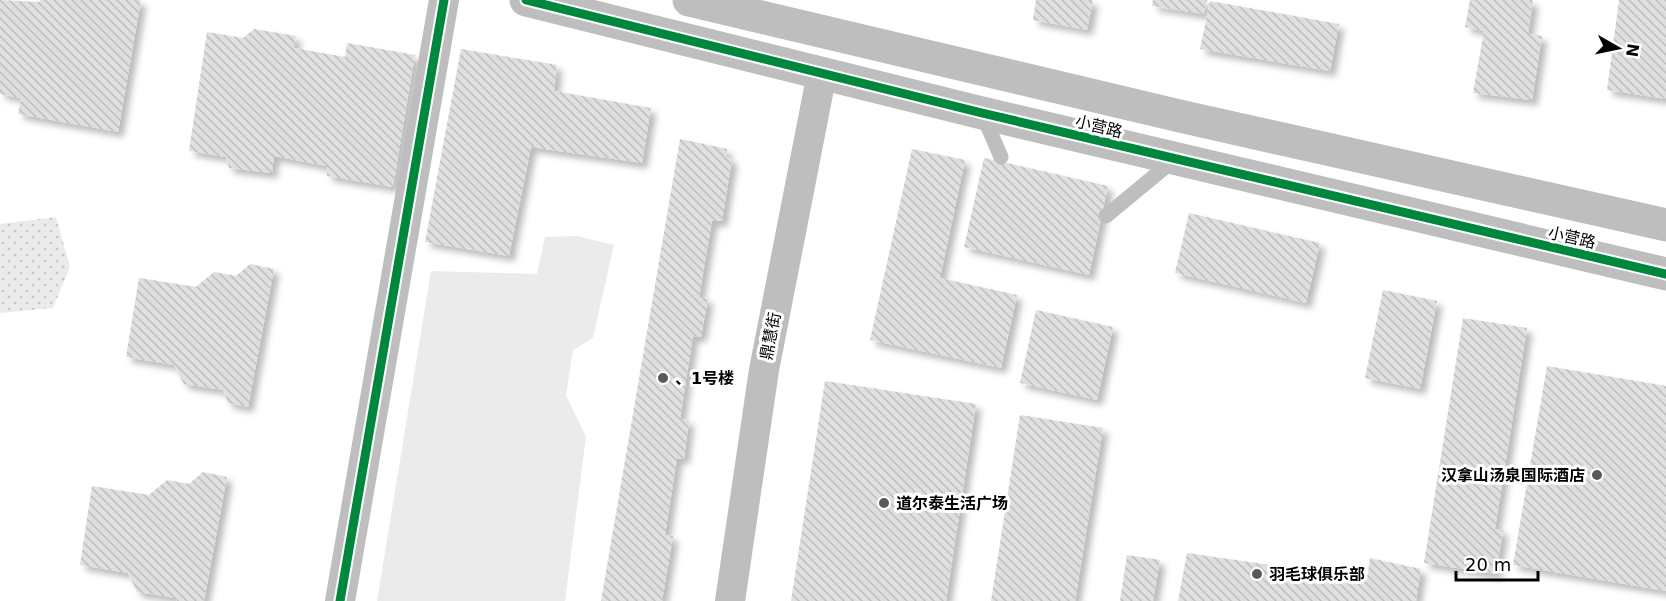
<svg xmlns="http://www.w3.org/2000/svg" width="1666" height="601" viewBox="0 0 1666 601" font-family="'DejaVu Sans','Noto Sans SC',sans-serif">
<defs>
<pattern id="grass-dots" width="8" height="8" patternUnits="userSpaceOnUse" patternTransform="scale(1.5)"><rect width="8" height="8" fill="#ebebeb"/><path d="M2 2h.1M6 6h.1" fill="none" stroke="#c8c8c8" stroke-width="1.8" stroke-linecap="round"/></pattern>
<pattern id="building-back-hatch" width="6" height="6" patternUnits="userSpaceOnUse" patternTransform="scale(1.5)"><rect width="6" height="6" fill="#dfdfdf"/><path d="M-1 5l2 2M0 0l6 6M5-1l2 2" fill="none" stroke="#bebebe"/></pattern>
<filter id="shadow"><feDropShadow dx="5.5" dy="5.5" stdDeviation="3" flood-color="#0004"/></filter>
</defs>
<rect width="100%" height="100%" fill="#fff"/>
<path fill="url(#grass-dots)" d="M 56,217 L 70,267 L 53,308 L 0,313 L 0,224 Z"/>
<path fill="#ebebeb" d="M 577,236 L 614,245 L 593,338 L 573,350 L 566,395 L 586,437 L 565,601 L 377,601 L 431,271 L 537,274 L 545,237 Z"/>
<path fill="url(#building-back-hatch)" filter="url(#shadow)" d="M 0,0 L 40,2 L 40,0 L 141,0 L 118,132 L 18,114 L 21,98 L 0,94 Z
M 1036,0 L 1093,0 L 1087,30 L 1033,20 Z
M 1153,0 L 1207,0 L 1204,14 L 1152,6 Z
M 1470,0 L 1533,0 L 1528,34 L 1542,36 L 1532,100 L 1473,93 L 1484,31 L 1465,27 Z
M 1619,0 L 1666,0 L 1666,99 L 1607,90 Z
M 1210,1 L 1339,24 L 1330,71 L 1200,49 Z
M 254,29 L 296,36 L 294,48 L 345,57 L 347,43 L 415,55 L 393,187 L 327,176 L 327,166 L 274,156 L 272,173 L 229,168 L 226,157 L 189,151 L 207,32 L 243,38 Z
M 461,49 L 557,65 L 554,91 L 651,108 L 642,163 L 531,147 L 509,256 L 425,242 Z
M 680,139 L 727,149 L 726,157 L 732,159 L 722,221 L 712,221 L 699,297 L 708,298 L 701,337 L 693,336 L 680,419 L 689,420 L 684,459 L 677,458 L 665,535 L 673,536 L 662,601 L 601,601 Z
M 912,149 L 965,160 L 940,278 L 1017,295 L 1001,368 L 870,340 Z
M 984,158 L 1108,186 L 1089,275 L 964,247 Z
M 1189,213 L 1320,243 L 1306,303 L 1175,273 Z
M 250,264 L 274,269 L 248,407 L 228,403 L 223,390 L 184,384 L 174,365 L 126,357 L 139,278 L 196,287 L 214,272 L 236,276 Z
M 1383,290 L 1437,301 L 1420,389 L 1365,378 Z
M 1036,310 L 1113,327 L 1097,400 L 1020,383 Z
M 1463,318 L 1527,328 L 1495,529 L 1503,530 L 1496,574 L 1424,563 Z
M 1547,366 L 1666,386 L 1666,591 L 1513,565 Z
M 825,381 L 976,404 L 946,601 L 791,601 Z
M 1020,415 L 1103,428 L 1075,601 L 991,601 Z
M 203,472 L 227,477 L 204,601 L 177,601 L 176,598 L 137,592 L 128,573 L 80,565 L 92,486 L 149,495 L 167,480 L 189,484 Z
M 1187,553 L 1367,579 L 1370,558 L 1421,569 L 1416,601 L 1178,601 Z
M 1127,555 L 1160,560 L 1153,601 L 1120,601 Z"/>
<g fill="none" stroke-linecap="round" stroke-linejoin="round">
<path stroke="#bebebe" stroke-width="15" d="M 982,113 L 1001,157
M 1106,216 L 1175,159"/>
<path stroke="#bebebe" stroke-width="30" d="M 340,601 L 444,0
M 730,601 L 764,370 L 822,73"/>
<path stroke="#bebebe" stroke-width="33" d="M 526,0 L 982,113 L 1666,274
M 689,0 L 1184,117 L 1666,225"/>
<defs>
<path id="cycleway" d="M 526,0 L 982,113 L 1666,274
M 340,601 L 444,0"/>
</defs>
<use href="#cycleway" stroke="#fff" stroke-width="13"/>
<use href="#cycleway" stroke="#00873e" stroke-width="9"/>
</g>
<g fill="#595959" stroke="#fff" stroke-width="2">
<circle cx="663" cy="378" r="6"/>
<circle cx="1597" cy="475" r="6"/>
<circle cx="884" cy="503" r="6"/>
<circle cx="1257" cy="574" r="6"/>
</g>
<g text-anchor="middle" stroke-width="6" stroke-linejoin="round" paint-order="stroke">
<g font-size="16" fill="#000" stroke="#fff">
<text transform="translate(1099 126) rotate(14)" y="6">小营路</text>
<text transform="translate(1572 237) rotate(13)" y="6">小营路</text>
<text transform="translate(770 336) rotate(-79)" y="6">鼎慧街</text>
</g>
<g font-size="16" font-weight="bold" fill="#000" stroke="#fff" text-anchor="start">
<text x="675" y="384">、1号楼</text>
<text x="1585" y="481" text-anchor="end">汉拿山汤泉国际酒店</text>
<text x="896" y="509">道尔泰生活广场</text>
<text x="1269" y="580">羽毛球俱乐部</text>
</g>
</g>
<g transform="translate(1618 48) rotate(99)" stroke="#ffffff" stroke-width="4.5" paint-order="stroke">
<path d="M0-4.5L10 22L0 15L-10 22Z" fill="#000000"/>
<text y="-9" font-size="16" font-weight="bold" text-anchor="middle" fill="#000000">N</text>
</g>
<path d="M1456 571v9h82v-9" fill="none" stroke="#000000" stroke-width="3"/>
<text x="1465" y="571" font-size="18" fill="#000000" stroke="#ffffff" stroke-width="4.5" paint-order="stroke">20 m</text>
</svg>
